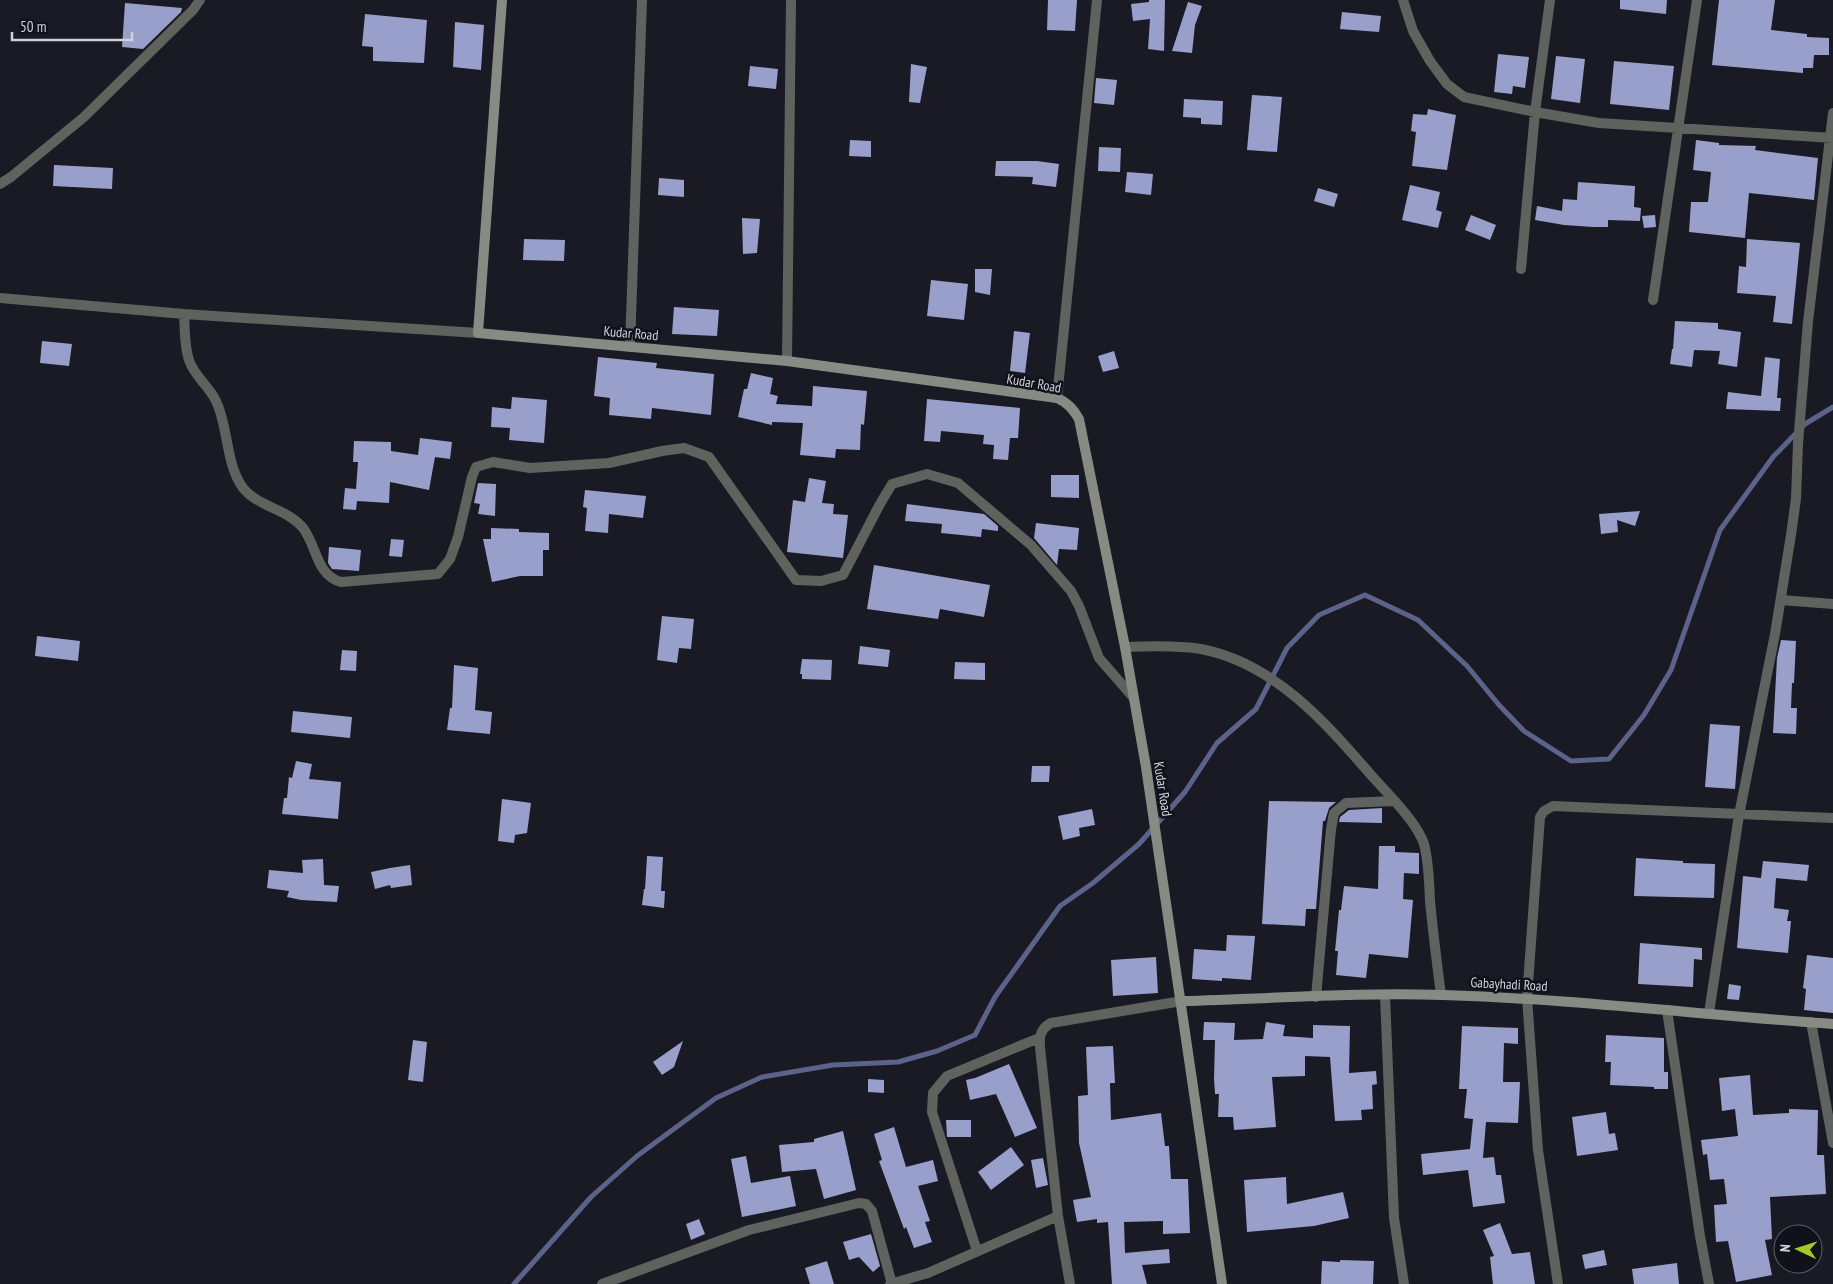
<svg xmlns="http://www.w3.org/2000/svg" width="1833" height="1284" viewBox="0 0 1833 1284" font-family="'PT Sans Narrow',sans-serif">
<rect width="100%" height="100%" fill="#191a24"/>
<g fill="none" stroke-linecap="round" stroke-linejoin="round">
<path stroke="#5c638b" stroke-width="5" d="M 514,1284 L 591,1197 L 637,1156 L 716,1098 L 762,1077 L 833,1065 L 898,1062 L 937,1051 L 975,1035 L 995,997 L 1060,906 L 1093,883 L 1139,844 L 1185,792 L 1217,743 L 1256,709 L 1287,648 L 1319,615 L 1365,595 L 1418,620 L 1467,666 L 1499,705 L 1524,731 L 1571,761 L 1609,759 L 1644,715 L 1671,670 L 1720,530 L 1773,457 L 1805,424 L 1833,407"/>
</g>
<path fill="#989fcb" d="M 1048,0 L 1077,0 L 1075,31 L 1047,30 Z
M 1149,0 L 1165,0 L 1164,51 L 1148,49 L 1150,19 L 1133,21 L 1131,4 L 1149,2 Z
M 1620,0 L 1667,0 L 1666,14 L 1620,9 Z
M 1719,0 L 1775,0 L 1771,30 L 1807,34 L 1807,37 L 1829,38 L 1829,55 L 1814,55 L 1813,68 L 1803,68 L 1803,73 L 1712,65 Z
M 1188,2 L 1202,6 L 1195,25 L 1192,53 L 1172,51 Z
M 125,3 L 182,8 L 181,12 L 143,49 L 122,47 Z
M 1342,12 L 1381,16 L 1379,32 L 1340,29 Z
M 365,14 L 427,20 L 424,63 L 373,61 L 373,47 L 362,46 Z
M 455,22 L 484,25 L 481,70 L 453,67 Z
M 1498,54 L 1529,57 L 1525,88 L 1513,86 L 1512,94 L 1494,92 Z
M 1556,56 L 1585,59 L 1580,103 L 1551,99 Z
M 1614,61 L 1674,66 L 1669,110 L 1610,104 Z
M 911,64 L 927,67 L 920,103 L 909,102 Z
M 750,66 L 778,69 L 776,89 L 748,86 Z
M 1096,78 L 1117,80 L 1114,105 L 1094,103 Z
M 1252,95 L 1282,97 L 1277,152 L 1247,150 Z
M 1184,99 L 1223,101 L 1222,125 L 1201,124 L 1201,118 L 1183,117 Z
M 1428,109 L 1456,115 L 1447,170 L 1412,166 L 1416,132 L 1411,131 L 1413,114 L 1427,115 Z
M 850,140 L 871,141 L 871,157 L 849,156 Z
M 1696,140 L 1719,143 L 1719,145 L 1756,146 L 1755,150 L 1818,158 L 1814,200 L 1749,193 L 1745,238 L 1689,232 L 1691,202 L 1708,202 L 1711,172 L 1693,170 Z
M 1099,147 L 1121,148 L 1120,172 L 1098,171 Z
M 996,161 L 1037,161 L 1059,164 L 1056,187 L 1032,184 L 1033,177 L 995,176 Z
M 54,165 L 113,168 L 112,189 L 53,186 Z
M 1127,172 L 1153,174 L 1151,195 L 1125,192 Z
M 659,178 L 684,180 L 684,197 L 658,195 Z
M 1578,182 L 1635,186 L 1634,207 L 1641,208 L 1640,221 L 1608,220 L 1608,227 L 1593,227 L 1564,225 L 1535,220 L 1537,206 L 1562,211 L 1563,199 L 1577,200 Z
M 1410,185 L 1440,192 L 1436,210 L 1442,212 L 1438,228 L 1402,220 Z
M 1318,188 L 1338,194 L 1334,207 L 1314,201 Z
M 1471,215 L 1496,225 L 1490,240 L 1465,230 Z
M 1655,215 L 1656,227 L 1644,228 L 1642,216 Z
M 742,218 L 760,219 L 757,253 L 743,254 Z
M 524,239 L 565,240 L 564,261 L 523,260 Z
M 1747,239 L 1800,243 L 1792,324 L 1773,322 L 1776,296 L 1737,293 L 1739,266 L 1746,267 Z
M 975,269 L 992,269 L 990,295 L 975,292 Z
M 931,280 L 968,284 L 964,320 L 927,316 Z
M 674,307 L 719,310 L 717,336 L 672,334 Z
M 1675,321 L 1718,323 L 1718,329 L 1741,332 L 1737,367 L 1718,364 L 1720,351 L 1694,350 L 1692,367 L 1670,364 L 1672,349 L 1673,349 Z
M 1014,331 L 1030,333 L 1025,373 L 1010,371 Z
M 42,341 L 72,344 L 69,366 L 40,363 Z
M 1114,351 L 1119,368 L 1103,372 L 1098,356 Z
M 598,357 L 657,363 L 656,368 L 714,374 L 711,415 L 652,408 L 651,419 L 609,415 L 610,398 L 594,396 Z
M 1765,357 L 1780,359 L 1777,398 L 1781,398 L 1780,411 L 1726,409 L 1728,392 L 1761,396 Z
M 751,373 L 773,378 L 770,394 L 778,396 L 776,404 L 812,406 L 813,386 L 867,391 L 864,425 L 861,424 L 860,450 L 836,449 L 835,458 L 800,455 L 803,423 L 772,422 L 772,425 L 738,417 L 744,389 L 747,389 Z
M 512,397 L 547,400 L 544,443 L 509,440 L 510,428 L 491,427 L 492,407 L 511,409 Z
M 927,399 L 1020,408 L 1018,438 L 1010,438 L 1008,460 L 993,459 L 994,445 L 983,444 L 984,435 L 941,431 L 940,442 L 924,441 Z
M 420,438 L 452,442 L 450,459 L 435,457 L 429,490 L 390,482 L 389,503 L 357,501 L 356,510 L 343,509 L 345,488 L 356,489 L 358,462 L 353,462 L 354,441 L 391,442 L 391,451 L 418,455 Z
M 1051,475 L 1079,475 L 1079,498 L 1051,497 Z
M 809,478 L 826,481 L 822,503 L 834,504 L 833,514 L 848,515 L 843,558 L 787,552 L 793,500 L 805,502 Z
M 478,483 L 496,484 L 495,516 L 478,514 L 480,504 L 474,503 Z
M 585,490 L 646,496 L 643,518 L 609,514 L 608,533 L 585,531 L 587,508 L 583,507 Z
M 907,504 L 984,514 L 998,526 L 998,531 L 982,529 L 981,537 L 941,533 L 942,524 L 905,521 Z
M 1640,511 L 1635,526 L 1617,520 L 1618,532 L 1601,534 L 1599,514 Z
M 1036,523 L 1079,528 L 1077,550 L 1059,549 L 1057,565 L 1034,538 Z
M 491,528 L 519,529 L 519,532 L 549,533 L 549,550 L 543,550 L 543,576 L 520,576 L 492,582 L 483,539 L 491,539 Z
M 391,539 L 404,540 L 402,557 L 389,556 Z
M 329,547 L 361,550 L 359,571 L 332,569 L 328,563 Z
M 874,565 L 990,585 L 984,617 L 940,609 L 938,619 L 867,609 Z
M 662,616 L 694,619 L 691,649 L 679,648 L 677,663 L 657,660 Z
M 37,636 L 80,641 L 78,661 L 35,656 Z
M 1781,640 L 1796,641 L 1794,683 L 1792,683 L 1791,708 L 1797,708 L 1796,734 L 1773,733 L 1777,658 Z
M 860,646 L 890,650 L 888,667 L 858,664 Z
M 342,650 L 357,651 L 356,671 L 340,670 Z
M 802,659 L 832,660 L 831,680 L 802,679 L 802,674 L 800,674 Z
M 955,662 L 985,663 L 985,680 L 954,679 Z
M 454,665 L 478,668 L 475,710 L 492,712 L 490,734 L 447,730 L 450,708 L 452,708 Z
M 293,711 L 352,717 L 350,738 L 291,732 Z
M 1710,724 L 1740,726 L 1735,789 L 1705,787 Z
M 296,761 L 312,764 L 309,779 L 341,782 L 338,819 L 282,814 L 284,798 L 287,798 L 289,777 L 292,778 Z
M 1032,766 L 1050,766 L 1049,782 L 1031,782 Z
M 502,799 L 531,803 L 527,833 L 515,835 L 514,843 L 498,841 Z
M 1269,801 L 1336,802 L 1329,808 L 1325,821 L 1323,821 L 1316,909 L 1306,909 L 1305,926 L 1262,924 Z
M 1382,808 L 1382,823 L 1339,822 L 1340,817 L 1349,810 Z
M 1092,809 L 1095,825 L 1079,828 L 1080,836 L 1063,840 L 1058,816 Z
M 1379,846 L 1395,846 L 1395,852 L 1419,853 L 1419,874 L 1404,873 L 1403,899 L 1413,900 L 1408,958 L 1369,954 L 1366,978 L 1336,975 L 1338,951 L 1335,951 L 1339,910 L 1341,910 L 1344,886 L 1378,889 Z
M 647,856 L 663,857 L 661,891 L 665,891 L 664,908 L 642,905 L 644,889 L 645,889 Z
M 1636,858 L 1683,861 L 1683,863 L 1715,864 L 1714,898 L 1634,896 Z
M 323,859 L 324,885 L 339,886 L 337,902 L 301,900 L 287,897 L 289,891 L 267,888 L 269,870 L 303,873 L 302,860 Z
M 1763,861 L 1809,865 L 1807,881 L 1776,878 L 1774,908 L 1789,910 L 1787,921 L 1791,921 L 1788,953 L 1737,948 L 1743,876 L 1761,878 Z
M 410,865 L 412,885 L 391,888 L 390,885 L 375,889 L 371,872 L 390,868 Z
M 1227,935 L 1255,936 L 1251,980 L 1222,978 L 1222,981 L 1192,979 L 1194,949 L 1226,951 Z
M 1640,943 L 1702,948 L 1702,960 L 1694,959 L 1693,987 L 1638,984 Z
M 1807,955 L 1833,958 L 1833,1013 L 1804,1010 L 1806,989 L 1803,988 Z
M 1156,957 L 1158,993 L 1113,996 L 1111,960 Z
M 1729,984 L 1741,986 L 1739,1000 L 1727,999 Z
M 1204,1022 L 1235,1023 L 1234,1040 L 1263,1039 L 1266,1022 L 1285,1025 L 1283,1036 L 1313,1038 L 1313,1025 L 1350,1026 L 1349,1073 L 1376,1071 L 1377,1084 L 1372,1085 L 1373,1109 L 1361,1110 L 1362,1120 L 1335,1121 L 1330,1057 L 1305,1056 L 1305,1076 L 1272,1077 L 1276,1127 L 1234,1130 L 1233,1117 L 1218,1117 L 1219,1094 L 1215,1094 L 1214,1079 L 1215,1040 L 1203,1040 Z
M 1462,1026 L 1518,1028 L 1518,1044 L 1504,1043 L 1503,1082 L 1520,1082 L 1518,1123 L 1486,1122 L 1483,1158 L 1494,1157 L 1496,1175 L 1501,1175 L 1505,1203 L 1473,1207 L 1468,1170 L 1423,1175 L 1421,1154 L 1470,1149 L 1473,1119 L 1464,1118 L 1467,1089 L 1459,1089 Z
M 1606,1035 L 1664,1038 L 1664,1072 L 1668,1072 L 1668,1089 L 1654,1089 L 1654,1087 L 1610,1085 L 1611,1062 L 1605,1062 Z
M 413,1040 L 427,1042 L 423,1082 L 408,1080 Z
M 683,1041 L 674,1067 L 662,1075 L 653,1062 Z
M 1113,1046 L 1115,1083 L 1110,1083 L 1111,1120 L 1161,1113 L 1165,1146 L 1169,1146 L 1171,1179 L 1188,1179 L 1190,1233 L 1163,1234 L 1163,1221 L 1124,1222 L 1125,1253 L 1169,1249 L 1170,1263 L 1142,1265 L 1147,1284 L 1112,1284 L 1108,1222 L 1097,1223 L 1097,1219 L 1077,1222 L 1073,1200 L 1091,1197 L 1079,1143 L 1078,1096 L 1088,1095 L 1086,1047 Z
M 1009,1064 L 1037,1128 L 1015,1137 L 996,1094 L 970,1100 L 966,1080 L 975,1078 Z
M 1750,1075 L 1753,1115 L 1789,1113 L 1789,1109 L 1818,1110 L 1817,1155 L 1824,1155 L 1826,1194 L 1770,1197 L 1772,1239 L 1765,1240 L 1772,1275 L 1736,1282 L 1728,1241 L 1716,1242 L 1714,1205 L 1727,1204 L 1724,1179 L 1710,1180 L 1707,1154 L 1703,1155 L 1701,1140 L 1738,1136 L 1735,1109 L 1722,1111 L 1719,1078 Z
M 868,1079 L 884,1080 L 884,1093 L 868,1092 Z
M 1606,1112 L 1609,1134 L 1615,1133 L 1618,1150 L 1577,1156 L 1572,1117 Z
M 946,1120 L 971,1120 L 971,1137 L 947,1137 Z
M 894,1127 L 906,1167 L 933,1160 L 938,1181 L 918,1186 L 930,1221 L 925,1222 L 932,1242 L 914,1248 L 906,1227 L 904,1229 L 879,1161 L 882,1160 L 874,1134 Z
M 843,1131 L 856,1190 L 824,1199 L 816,1169 L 782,1172 L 779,1145 L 814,1142 L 814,1139 Z
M 1011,1147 L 1024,1165 L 991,1190 L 978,1172 Z
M 746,1156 L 751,1183 L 790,1176 L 796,1206 L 742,1217 L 731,1159 Z
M 1043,1158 L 1048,1185 L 1036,1188 L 1031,1160 Z
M 1286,1177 L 1287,1204 L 1343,1192 L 1349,1218 L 1314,1226 L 1247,1232 L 1244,1180 Z
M 699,1219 L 705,1234 L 691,1240 L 686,1224 Z
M 1500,1223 L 1512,1254 L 1530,1252 L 1535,1284 L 1493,1284 L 1490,1257 L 1494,1256 L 1483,1230 Z
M 871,1234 L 880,1266 L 873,1272 L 859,1257 L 849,1260 L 843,1242 Z
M 1604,1250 L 1607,1265 L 1585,1269 L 1582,1255 Z
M 1340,1260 L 1374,1261 L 1373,1284 L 1321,1284 L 1322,1261 L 1340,1262 Z
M 827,1261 L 834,1284 L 810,1284 L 805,1268 Z
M 1677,1263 L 1679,1284 L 1634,1284 L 1632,1269 Z"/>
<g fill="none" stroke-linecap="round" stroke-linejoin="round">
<path stroke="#60625d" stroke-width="10" d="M 1403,0 L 1413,31 L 1430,61 L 1447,84 L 1464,97 L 1535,112 L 1599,123 L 1833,138
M 0,184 L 11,177 L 84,117 L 193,10 L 200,0
M 1521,269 L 1535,112 L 1550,0
M 0,298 L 184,314 L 478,333
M 1653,300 L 1697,0
M 184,314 C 185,329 184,345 189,360 C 194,376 209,386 216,401 C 229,428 225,463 243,488 C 258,507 288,509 303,528 C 317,546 316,575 341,582 L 438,574 L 450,559 L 458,537 L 472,477 L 476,467 L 493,462 L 530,468 L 609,463 L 662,451 L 684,448 L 709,457 L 796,580 L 821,581 L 843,575 L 880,504 L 892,484 L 927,474 L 958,483 L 1031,545 L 1071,591 L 1079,606 L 1099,658 L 1133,697
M 630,347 L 642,0
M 787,361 L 791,0
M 1057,398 L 1097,0
M 1781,600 L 1833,604
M 1125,647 C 1149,646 1176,645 1201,649 C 1274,663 1325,722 1371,775 C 1387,793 1417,822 1424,844 C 1429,863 1429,882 1430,901 C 1433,932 1437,964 1441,995
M 1385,995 L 1394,1218 L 1404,1284
M 1316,997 L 1331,829 L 1334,813 L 1346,803 L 1395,801
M 1667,1010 L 1700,1236 L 1709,1284
M 1709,1013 L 1739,815 L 1775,634 L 1791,535 L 1796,499 L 1798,444 L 1808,322 L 1833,113
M 1811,1022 L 1833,1143
M 977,1251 L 932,1112 L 933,1093 L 947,1076 L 1039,1038
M 602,1284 L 749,1230 L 859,1203 L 866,1204 L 872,1211 L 892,1284
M 890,1284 L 928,1273 L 1058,1216
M 1070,1284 L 1058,1216 L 1041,1057 C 1040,1044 1036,1031 1051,1023 L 1182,1001
M 1558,1284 L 1538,1150 L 1527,998 L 1540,817 L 1544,811 L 1553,806 L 1833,818"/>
<path stroke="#888b83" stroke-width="10" d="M 502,0 L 478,333 L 787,361 L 1057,398 C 1068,403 1073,409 1079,419 L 1125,647 L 1146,767 L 1222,1284
M 1182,1001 C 1269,999 1356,992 1443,995 C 1574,999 1703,1015 1833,1024"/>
</g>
<g text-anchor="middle" stroke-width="5" stroke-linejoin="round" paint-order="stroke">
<g font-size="14" fill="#d0d1d8" stroke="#10111a">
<text transform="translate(631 333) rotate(5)" y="5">Kudar Road</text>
<text transform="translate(1034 383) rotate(10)" y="5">Kudar Road</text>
<text transform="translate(1163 789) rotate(81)" y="5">Kudar Road</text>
<text transform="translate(1509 984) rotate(3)" y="5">Gabayhadi Road</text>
</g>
</g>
<g transform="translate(1798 1249) rotate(274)"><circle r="24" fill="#10111a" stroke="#5d5e66"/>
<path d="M0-4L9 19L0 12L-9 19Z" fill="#a2c927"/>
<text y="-8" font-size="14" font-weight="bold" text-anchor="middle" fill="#d0d1d8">N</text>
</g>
<path d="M12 32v8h120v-8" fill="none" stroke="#d0d1d8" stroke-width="2.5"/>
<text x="20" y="32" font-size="15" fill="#d0d1d8" stroke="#10111a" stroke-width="4" paint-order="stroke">50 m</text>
</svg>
